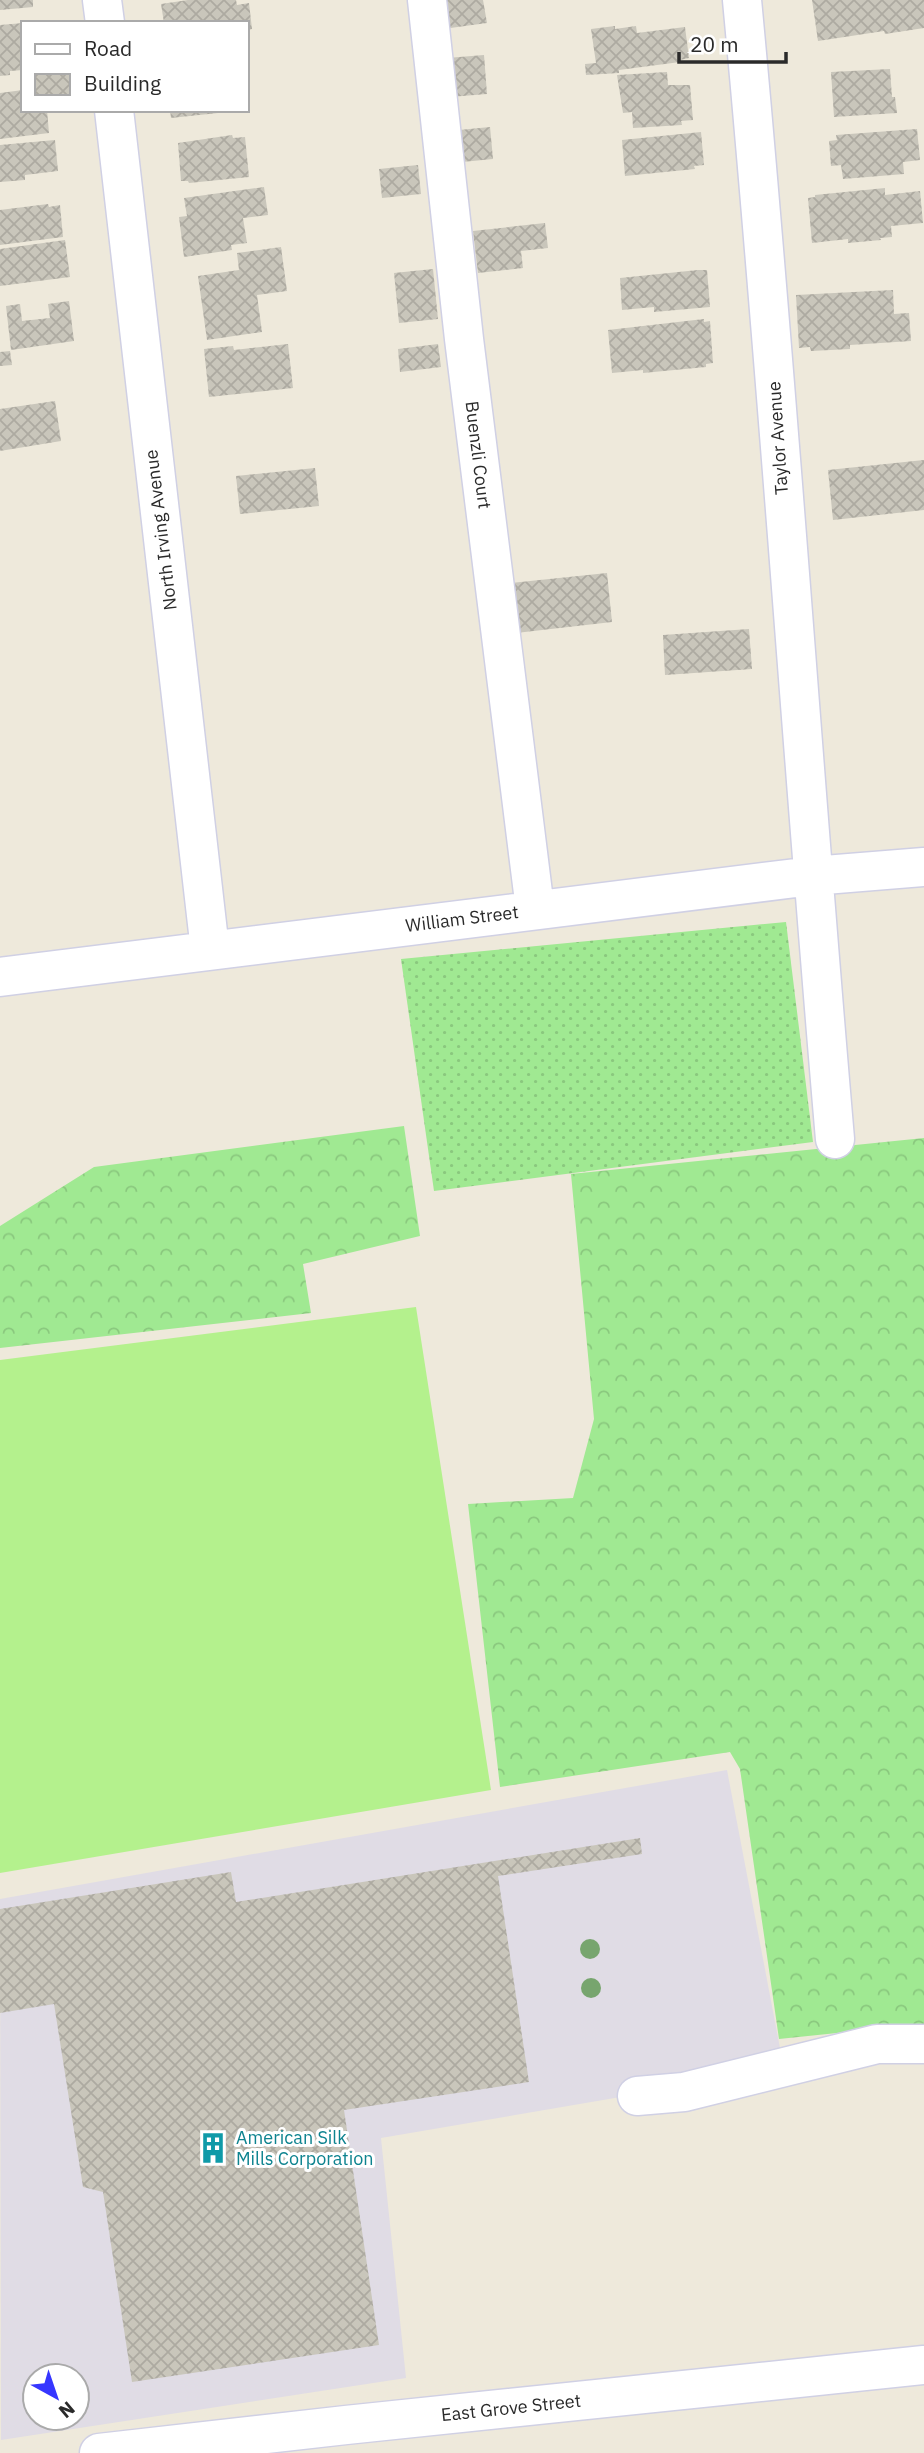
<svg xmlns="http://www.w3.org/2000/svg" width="924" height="2453" viewBox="0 0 924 2453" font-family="'IBM Plex Sans',sans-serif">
<defs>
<pattern id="grass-dots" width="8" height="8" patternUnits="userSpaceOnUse" patternTransform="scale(1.75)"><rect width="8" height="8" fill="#a0e992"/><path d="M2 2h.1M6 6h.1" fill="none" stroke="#8ac87e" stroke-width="1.8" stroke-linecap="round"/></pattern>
<pattern id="forest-crowns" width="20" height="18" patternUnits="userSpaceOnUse" patternTransform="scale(1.75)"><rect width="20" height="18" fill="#a0e992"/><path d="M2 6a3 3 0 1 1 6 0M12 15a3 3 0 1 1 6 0" fill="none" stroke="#8ac87e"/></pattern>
<pattern id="building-cross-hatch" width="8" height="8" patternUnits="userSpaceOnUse" patternTransform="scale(1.75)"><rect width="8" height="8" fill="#c9c6bb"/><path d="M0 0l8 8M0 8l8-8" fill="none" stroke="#adaaa1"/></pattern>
</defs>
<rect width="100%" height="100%" fill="#eee9db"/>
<path fill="#e0dce5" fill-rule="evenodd" d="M 727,1770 L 784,2069 L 381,2138 L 406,2378 L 1,2440 L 0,1899 ZM 35,2376 L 77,2376 L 77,2418 L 35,2418 Z"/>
<path fill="url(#grass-dots)" d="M 786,922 L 813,1142 L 434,1191 L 401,959 Z"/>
<path fill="url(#forest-crowns)" d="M 404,1126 L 420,1236 L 303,1264 L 311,1313 L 0,1348 L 0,1226 L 94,1167 Z
M 924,1138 L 924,2024 L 779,2039 L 740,1769 L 730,1752 L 500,1787 L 468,1504 L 573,1498 L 594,1419 L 571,1174 Z"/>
<path fill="#b4f18d" d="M 416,1307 L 491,1790 L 0,1873 L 0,1360 Z"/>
<path fill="url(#building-cross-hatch)" d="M 0,0 L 33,0 L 33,7 L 0,10 Z
M 188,0 L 236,0 L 237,5 L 249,3 L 252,29 L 247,30 L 247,23 L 164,23 L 161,4 Z
M 440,0 L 483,0 L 487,23 L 443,29 Z
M 812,0 L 924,0 L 924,28 L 885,34 L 884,31 L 818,41 Z
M 23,23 L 23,70 L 10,71 L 10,75 L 0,76 L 0,25 Z
M 615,26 L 615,29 L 636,26 L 637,33 L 685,27 L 689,58 L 680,60 L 680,62 L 619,70 L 619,73 L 586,75 L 585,64 L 596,63 L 591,29 Z
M 484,55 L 487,94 L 450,97 L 447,58 Z
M 890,69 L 892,97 L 895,97 L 897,113 L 834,117 L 831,72 Z
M 667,72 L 668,85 L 690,85 L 693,120 L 681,121 L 682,125 L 633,128 L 632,112 L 623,113 L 617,75 Z
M 23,90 L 23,110 L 47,110 L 49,133 L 0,139 L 0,93 Z
M 170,110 L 217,110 L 218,113 L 171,118 Z
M 490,127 L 493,159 L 462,162 L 459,130 Z
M 917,129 L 920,160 L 903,162 L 904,174 L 843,179 L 841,165 L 831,166 L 829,141 L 837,140 L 836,135 Z
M 701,132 L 704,165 L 694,166 L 695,169 L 625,176 L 622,140 Z
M 232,135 L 233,138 L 245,137 L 249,177 L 189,183 L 188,181 L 181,181 L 178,143 Z
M 55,140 L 58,171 L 25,175 L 25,180 L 0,182 L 0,145 Z
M 418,165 L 421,194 L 382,198 L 379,169 Z
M 264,187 L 268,215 L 243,218 L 247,243 L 231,245 L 232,250 L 184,257 L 179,217 L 187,216 L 184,198 Z
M 885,188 L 885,195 L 920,191 L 923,223 L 891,226 L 892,237 L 880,238 L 881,240 L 848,243 L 848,239 L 812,243 L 808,198 L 815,197 L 815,195 Z
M 48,204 L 49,207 L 60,205 L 63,237 L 0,245 L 0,210 Z
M 545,223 L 548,248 L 521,251 L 523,268 L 478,273 L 473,231 Z
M 65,240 L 70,277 L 0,286 L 0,249 Z
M 281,247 L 287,291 L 257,295 L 262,332 L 207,340 L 198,276 L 239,270 L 237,253 Z
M 433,269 L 438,319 L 399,323 L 394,273 Z
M 698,270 L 707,270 L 710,307 L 654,312 L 654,307 L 622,310 L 620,278 Z
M 893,290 L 894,314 L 909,313 L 911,341 L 850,345 L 850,349 L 811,351 L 810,347 L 799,348 L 796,295 Z
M 69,301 L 74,341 L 11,350 L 6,306 L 20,304 L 22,321 L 50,318 L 48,304 Z
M 704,319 L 704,322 L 710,321 L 713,363 L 706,364 L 706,367 L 643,373 L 643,370 L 612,373 L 608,330 Z
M 288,344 L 293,388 L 209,397 L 204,349 L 233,346 L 234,350 Z
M 438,344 L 441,367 L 400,372 L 398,349 Z
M 10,351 L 12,365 L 0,366 L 0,352 Z
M 55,401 L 61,441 L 0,451 L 0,409 Z
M 924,460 L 924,510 L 833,520 L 828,470 Z
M 315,468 L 319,506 L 240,514 L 236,476 Z
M 607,573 L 612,622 L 516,633 L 511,583 Z
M 749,629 L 752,669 L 665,675 L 663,635 Z
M 640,1838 L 642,1854 L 498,1876 L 529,2082 L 344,2110 L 379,2345 L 132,2382 L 103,2192 L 83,2187 L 54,2004 L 0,2013 L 0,1909 L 231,1872 L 236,1902 Z"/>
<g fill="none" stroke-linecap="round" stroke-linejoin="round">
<defs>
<path id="minor" d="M 102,0 L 105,23
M 427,0 L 464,339 L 535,909
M 742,0 C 778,379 802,759 835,1139
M 114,110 L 210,950
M 0,977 L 812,876 L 924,867
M 637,2096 L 684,2092 L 877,2044 L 924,2044
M 99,2453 L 346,2425 L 924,2365"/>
</defs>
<use href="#minor" stroke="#d0d0e4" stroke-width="41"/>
<use href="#minor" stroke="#fff" stroke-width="38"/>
</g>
<g fill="#77a56e">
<circle cx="590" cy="1949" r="10"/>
<circle cx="591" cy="1988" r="10"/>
</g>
<defs>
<symbol id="building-bare" viewBox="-9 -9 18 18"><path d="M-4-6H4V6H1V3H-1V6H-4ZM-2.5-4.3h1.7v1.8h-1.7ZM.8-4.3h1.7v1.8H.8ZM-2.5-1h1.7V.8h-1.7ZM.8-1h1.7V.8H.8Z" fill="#0f9aa8" stroke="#fff" stroke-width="2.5" paint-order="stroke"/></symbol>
</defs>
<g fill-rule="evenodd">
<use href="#building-bare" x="191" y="2126" width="44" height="44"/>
</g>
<g text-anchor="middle" stroke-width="6" stroke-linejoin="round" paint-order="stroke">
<g font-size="18" fill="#2a2a2a" stroke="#fff">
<text transform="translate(778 438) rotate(-94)" y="6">Taylor Avenue</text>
<text transform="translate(478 455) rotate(83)" y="6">Buenzli Court</text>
<text transform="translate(161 530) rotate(-97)" y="6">North Irving Avenue</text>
<text transform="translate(462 919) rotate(-7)" y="6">William Street</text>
<text transform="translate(511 2408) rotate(-6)" y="6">East Grove Street</text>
</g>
<g font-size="18" fill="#0d838f" stroke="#fff" text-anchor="start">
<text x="236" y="2144">American Silk<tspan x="236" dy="21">Mills Corporation</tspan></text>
</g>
</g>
<rect x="21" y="21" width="228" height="91" fill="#ffffff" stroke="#aaaaaa" stroke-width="2"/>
<rect x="35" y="44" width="35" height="10" fill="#ffffff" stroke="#aaaaaa" stroke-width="2"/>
<text x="84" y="56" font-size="21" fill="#2a2a2a">Road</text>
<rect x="35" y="74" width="35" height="21" fill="url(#building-cross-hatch)" stroke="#aaaaaa" stroke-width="2"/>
<text x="84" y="91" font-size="21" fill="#2a2a2a">Building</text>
<g transform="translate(56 2397) rotate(140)"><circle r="33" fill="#ffffff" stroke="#aaaaaa" stroke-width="2"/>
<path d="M0-5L12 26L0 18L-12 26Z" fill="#3636ff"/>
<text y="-10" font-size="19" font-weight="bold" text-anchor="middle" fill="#2a2a2a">N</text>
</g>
<path d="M679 52v10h107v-10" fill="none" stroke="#2a2a2a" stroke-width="3.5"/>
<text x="690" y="52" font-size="21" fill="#2a2a2a" stroke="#ffffff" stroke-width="5" paint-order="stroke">20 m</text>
</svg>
